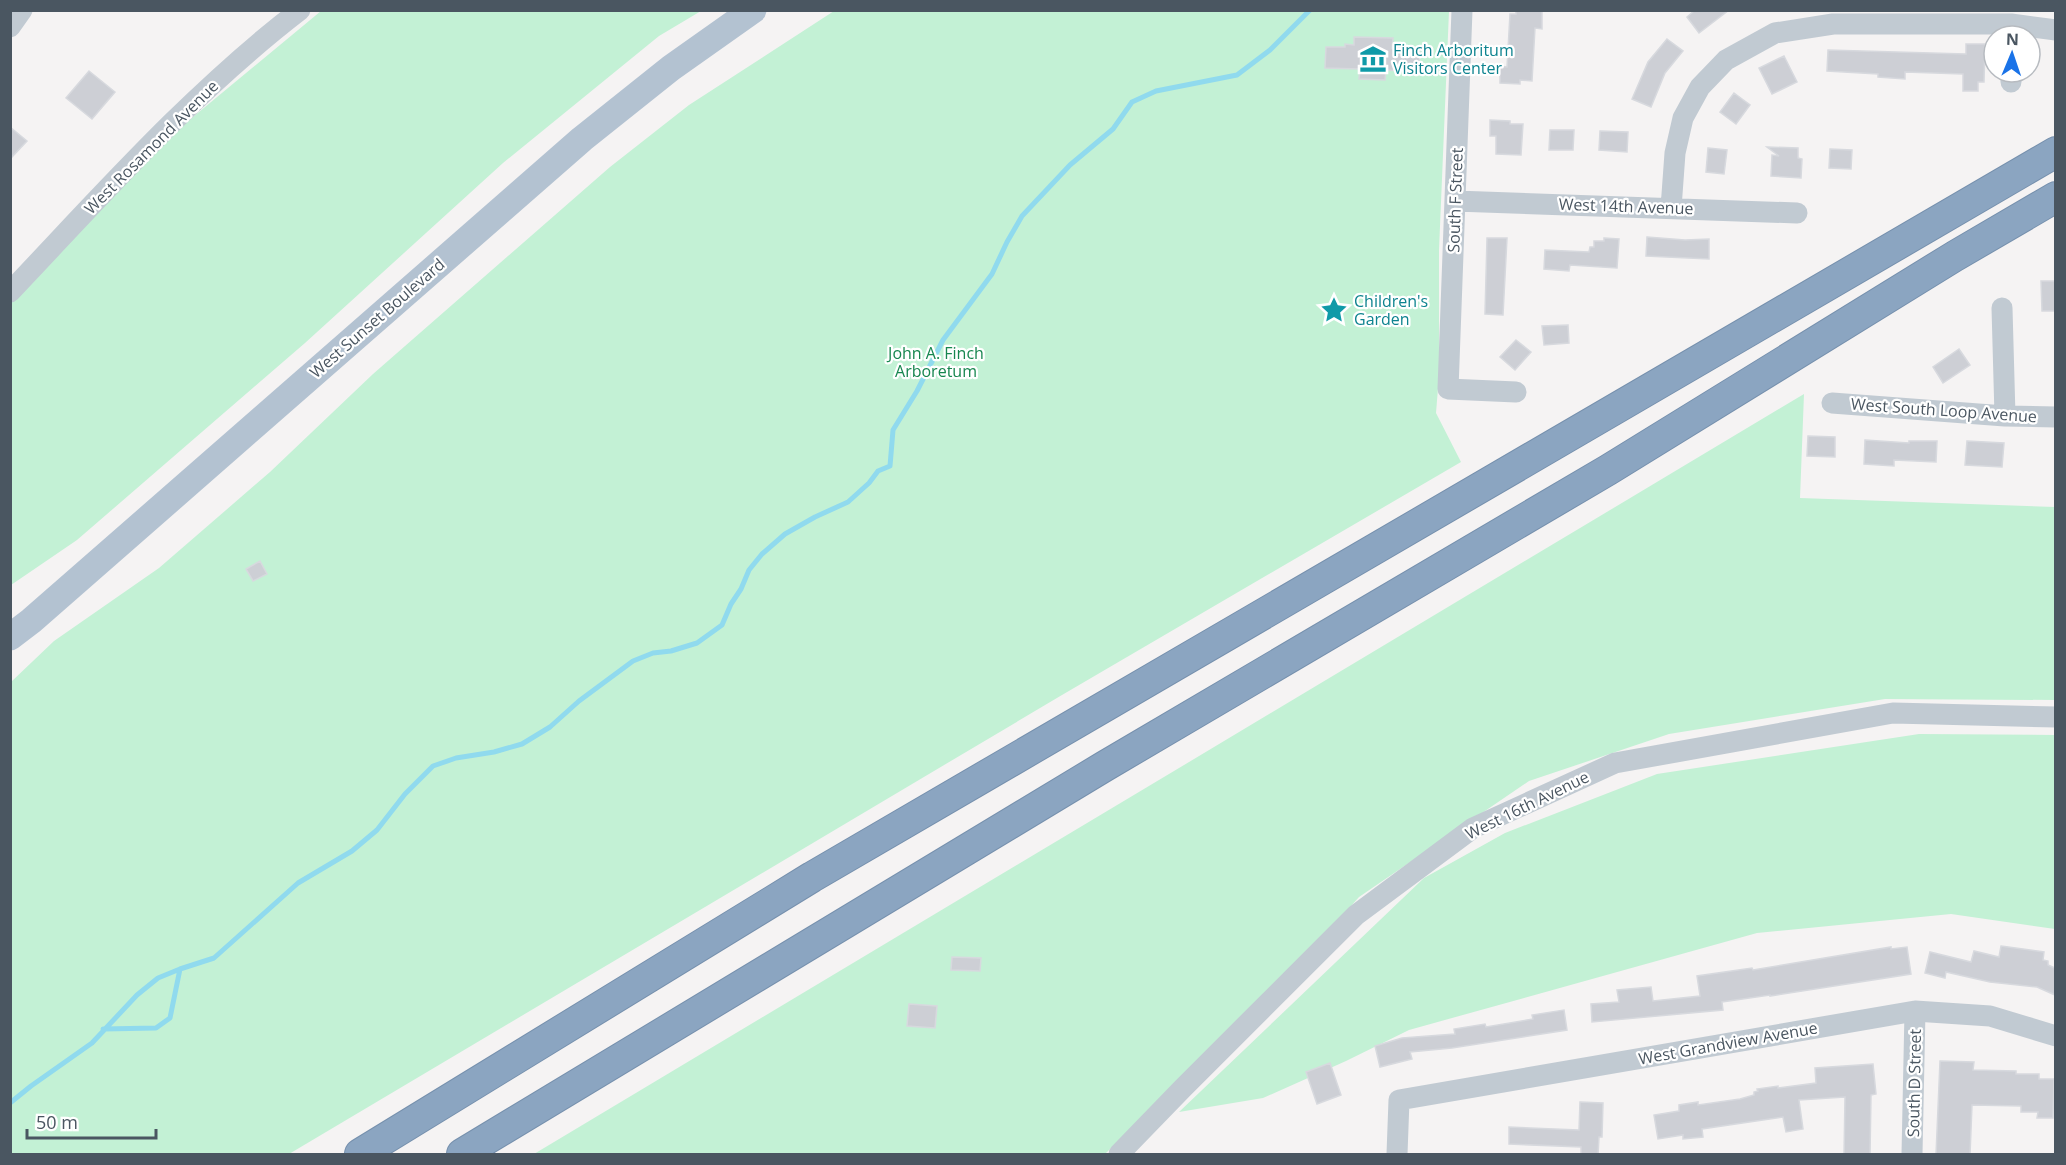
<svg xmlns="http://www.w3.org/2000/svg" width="2066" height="1165" viewBox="0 0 2066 1165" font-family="'Open Sans',sans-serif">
<rect width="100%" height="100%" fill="#f5f3f3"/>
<path fill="#c3f1d5" d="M 321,11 L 701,11 L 659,36 L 503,163 L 305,343 L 77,540 L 11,585 L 11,302 L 164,141 Z
M 834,11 L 1449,11 L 1439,250 L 1439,376 L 1436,413 L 1461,462 L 1062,695 L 289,1154 L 11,1154 L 11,682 L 54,641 L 159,568 L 270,472 L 373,374 L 610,167 L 689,105 Z
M 1804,394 L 1800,498 L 2055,507 L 2055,700 L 1885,699 L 1669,734 L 1529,781 L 1359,897 L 1329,931 L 1105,1154 L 534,1154 Z
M 1919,734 L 2055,735 L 2055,929 L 1951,914 L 1757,933 L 1409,1030 L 1346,1061 L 1263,1098 L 1179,1112 L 1424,878 L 1505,833 L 1657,774 Z"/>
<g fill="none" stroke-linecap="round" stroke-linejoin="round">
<path stroke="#90daee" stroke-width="5" d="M 103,1029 L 156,1028 L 170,1018 L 180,969
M 10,1103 L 31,1086 L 92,1043 L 137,995 L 158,978 L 180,969 L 214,958 L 298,883 L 352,851 L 377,830 L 405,794 L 433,766 L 456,758 L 494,752 L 522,744 L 550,727 L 579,701 L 633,661 L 653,653 L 671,651 L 697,643 L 722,625 L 731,604 L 741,589 L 749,570 L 762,554 L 785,534 L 815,517 L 848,502 L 869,483 L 878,471 L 890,466 L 893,430 L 917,391 L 943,340 L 992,274 L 1007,242 L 1022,216 L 1070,165 L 1113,129 L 1132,102 L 1156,91 L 1237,75 L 1270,50 L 1310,10"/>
</g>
<path fill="#cdcfd5" stroke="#d7d9de" stroke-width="1.5" d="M 1516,10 L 1542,10 L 1542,29 L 1535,28 L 1532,81 L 1520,80 L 1520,84 L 1500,83 L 1500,66 L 1507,67 L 1510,14 L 1516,14 Z
M 1695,10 L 1729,10 L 1699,33 L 1687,17 Z
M 1354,37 L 1393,38 L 1392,48 L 1420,49 L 1419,72 L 1386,70 L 1385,80 L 1359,79 L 1360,69 L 1325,68 L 1326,47 L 1345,47 L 1345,44 L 1354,45 Z
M 1667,39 L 1683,51 L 1665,73 L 1651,107 L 1632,99 L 1648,62 Z
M 1966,44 L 1985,44 L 1984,82 L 1978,82 L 1978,91 L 1963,91 L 1963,74 L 1905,72 L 1905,79 L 1878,77 L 1878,74 L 1827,71 L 1828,50 L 1966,54 Z
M 1784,56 L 1797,82 L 1772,94 L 1759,68 Z
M 89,71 L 115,92 L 92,119 L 66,98 Z
M 1734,93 L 1750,105 L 1736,124 L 1720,112 Z
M 1490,120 L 1510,121 L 1510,124 L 1523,124 L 1521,155 L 1496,154 L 1496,136 L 1490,136 Z
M 10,127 L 27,141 L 10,159 Z
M 1550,130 L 1574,130 L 1573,150 L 1549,150 Z
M 1600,131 L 1628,132 L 1627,152 L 1599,150 Z
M 1767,147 L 1798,148 L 1798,158 L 1802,159 L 1801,178 L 1771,176 L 1772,155 L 1779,156 Z
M 1708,148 L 1727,150 L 1724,174 L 1706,172 Z
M 1830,149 L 1852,150 L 1851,169 L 1829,168 Z
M 1647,237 L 1685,240 L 1709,239 L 1709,259 L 1646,256 Z
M 1487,238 L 1507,238 L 1503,315 L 1485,314 Z
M 1604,238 L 1619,239 L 1617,268 L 1570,265 L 1569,271 L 1544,269 L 1545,250 L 1589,252 L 1590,247 L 1594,247 L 1594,241 L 1604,241 Z
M 2041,281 L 2055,281 L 2055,311 L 2042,311 Z
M 1568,325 L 1569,343 L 1544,345 L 1542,326 Z
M 1516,340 L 1531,352 L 1515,370 L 1500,357 Z
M 1959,349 L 1970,365 L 1943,383 L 1933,367 Z
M 1808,436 L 1835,437 L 1835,457 L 1807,456 Z
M 1865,440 L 1909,443 L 1909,441 L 1937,441 L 1936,462 L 1894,460 L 1894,466 L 1864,464 Z
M 1967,441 L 2004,443 L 2002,467 L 1965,465 Z
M 260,561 L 267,574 L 253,581 L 246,569 Z
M 2001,946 L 2044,952 L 2043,960 L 2048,961 L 2048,965 L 2055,968 L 2055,995 L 2037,987 L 1990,982 L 1946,972 L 1945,978 L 1925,973 L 1930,952 L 1971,962 L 1974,951 L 1999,957 Z
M 1891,947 L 1891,949 L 1907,947 L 1911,974 L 1770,996 L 1770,995 L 1722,1002 L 1723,1010 L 1592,1022 L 1591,1004 L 1619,1002 L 1617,990 L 1651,987 L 1653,1001 L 1700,996 L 1697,976 L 1752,968 L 1753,970 Z
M 952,957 L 981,958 L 980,971 L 951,970 Z
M 909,1004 L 937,1006 L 935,1028 L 907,1026 Z
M 1564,1010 L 1567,1030 L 1452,1048 L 1410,1052 L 1412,1059 L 1380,1067 L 1375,1046 L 1402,1038 L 1455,1034 L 1454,1029 L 1485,1024 L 1486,1027 L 1533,1019 L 1532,1015 Z
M 1940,1061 L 1974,1062 L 1973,1070 L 2016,1071 L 2016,1074 L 2039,1074 L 2039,1079 L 2054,1079 L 2053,1118 L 2037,1118 L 2038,1112 L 2021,1112 L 2021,1106 L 1972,1105 L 1970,1155 L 1936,1155 Z
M 1330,1063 L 1341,1095 L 1317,1104 L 1306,1072 Z
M 1873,1064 L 1876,1094 L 1871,1095 L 1870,1155 L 1844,1155 L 1845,1097 L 1799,1100 L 1803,1129 L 1786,1132 L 1783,1117 L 1702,1129 L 1703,1137 L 1683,1139 L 1683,1135 L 1658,1139 L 1654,1115 L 1679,1111 L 1679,1105 L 1698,1102 L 1698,1105 L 1740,1099 L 1754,1095 L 1754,1092 L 1758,1091 L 1757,1089 L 1778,1086 L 1778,1088 L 1816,1083 L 1815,1068 Z
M 1580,1102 L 1603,1103 L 1602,1137 L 1599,1137 L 1598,1155 L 1581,1154 L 1581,1147 L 1509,1144 L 1509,1127 L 1579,1130 Z"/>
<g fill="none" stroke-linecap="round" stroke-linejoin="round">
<defs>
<path id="highway" d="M 360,1154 L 812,877 L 2056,152
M 462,1154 L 1105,766 L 1608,470 L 1955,256 L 2056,197"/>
</defs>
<use href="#highway" stroke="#7690ad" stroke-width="32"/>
<path stroke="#c1cad2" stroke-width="21" d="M 1462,10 L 1448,389 L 1516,392
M 10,27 L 22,10
M 2011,72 L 2011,82
M 1455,201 L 1797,213
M 1671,208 L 1675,153 L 1683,118 L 1700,87 L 1726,60 L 1775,33 L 1833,24 L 2011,24 L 2056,30
M 10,292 C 103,194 192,93 300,10
M 2002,308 L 2005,416
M 1832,403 L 2005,416 L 2056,417
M 1119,1154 L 1183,1088 L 1356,915 L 1473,828 L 1615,763 L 1893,713 L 2056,717
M 1397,1154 L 1399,1100 L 1915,1011 L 1990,1016 L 2056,1036
M 1912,1154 L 1915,1011"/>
<path stroke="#b3c2d1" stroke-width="27" d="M 10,637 L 31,621 L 582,139 L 671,68 L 753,10"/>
<use href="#highway" stroke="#8ba5c1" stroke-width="30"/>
</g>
<defs>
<symbol id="museum-bare" viewBox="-9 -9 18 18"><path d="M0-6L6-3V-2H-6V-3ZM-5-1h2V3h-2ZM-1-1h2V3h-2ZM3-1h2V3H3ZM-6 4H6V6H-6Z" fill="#0f9aa8" stroke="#fff" stroke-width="2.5" paint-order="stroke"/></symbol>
<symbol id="sight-bare" viewBox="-9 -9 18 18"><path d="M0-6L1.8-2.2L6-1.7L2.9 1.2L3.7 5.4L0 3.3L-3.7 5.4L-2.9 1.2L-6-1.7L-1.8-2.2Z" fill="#0f9aa8" stroke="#fff" stroke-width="2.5" paint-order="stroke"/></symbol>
</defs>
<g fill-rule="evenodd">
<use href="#museum-bare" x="1354" y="40" width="38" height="38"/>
<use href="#sight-bare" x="1315" y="291" width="38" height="38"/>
</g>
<g text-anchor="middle" stroke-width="4.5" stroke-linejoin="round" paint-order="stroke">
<g font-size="16" fill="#0d838f" stroke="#fff" text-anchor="start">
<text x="1393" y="56">Finch Arboritum<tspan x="1393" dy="18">Visitors Center</tspan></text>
<text x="1354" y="307">Children's<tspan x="1354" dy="18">Garden</tspan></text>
</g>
<g font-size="16" fill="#4a5661" stroke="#fff">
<text transform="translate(151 147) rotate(-45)" y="6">West Rosamond Avenue</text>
<text transform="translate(1455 200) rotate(-88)" y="6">South F Street</text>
<text transform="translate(1626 206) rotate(2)" y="6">West 14th Avenue</text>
<text transform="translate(377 318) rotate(-41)" y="6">West Sunset Boulevard</text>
<text transform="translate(1944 410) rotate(4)" y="6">West South Loop Avenue</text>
<text transform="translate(1527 805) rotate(-26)" y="6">West 16th Avenue</text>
<text transform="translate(1728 1043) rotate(-10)" y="6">West Grandview Avenue</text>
<text transform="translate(1914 1083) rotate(-89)" y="6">South D Street</text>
</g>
<g font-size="16" fill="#17864f" stroke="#fff">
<text x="936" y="359">John A. Finch<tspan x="936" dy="18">Arboretum</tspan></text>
</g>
</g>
<rect width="2066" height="1165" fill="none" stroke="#4a5661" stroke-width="24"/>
<g transform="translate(2012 54) rotate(2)"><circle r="28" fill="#ffffff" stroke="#b7bbc0" stroke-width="1.5"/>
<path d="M0-4.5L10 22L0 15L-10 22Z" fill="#1a73e8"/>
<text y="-9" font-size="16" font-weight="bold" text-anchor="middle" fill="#4a5661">N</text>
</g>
<path d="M27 1129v9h129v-9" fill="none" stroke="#4a5661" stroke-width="3"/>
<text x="36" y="1129" font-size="18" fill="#4a5661" stroke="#ffffff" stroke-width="4.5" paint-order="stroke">50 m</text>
</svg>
